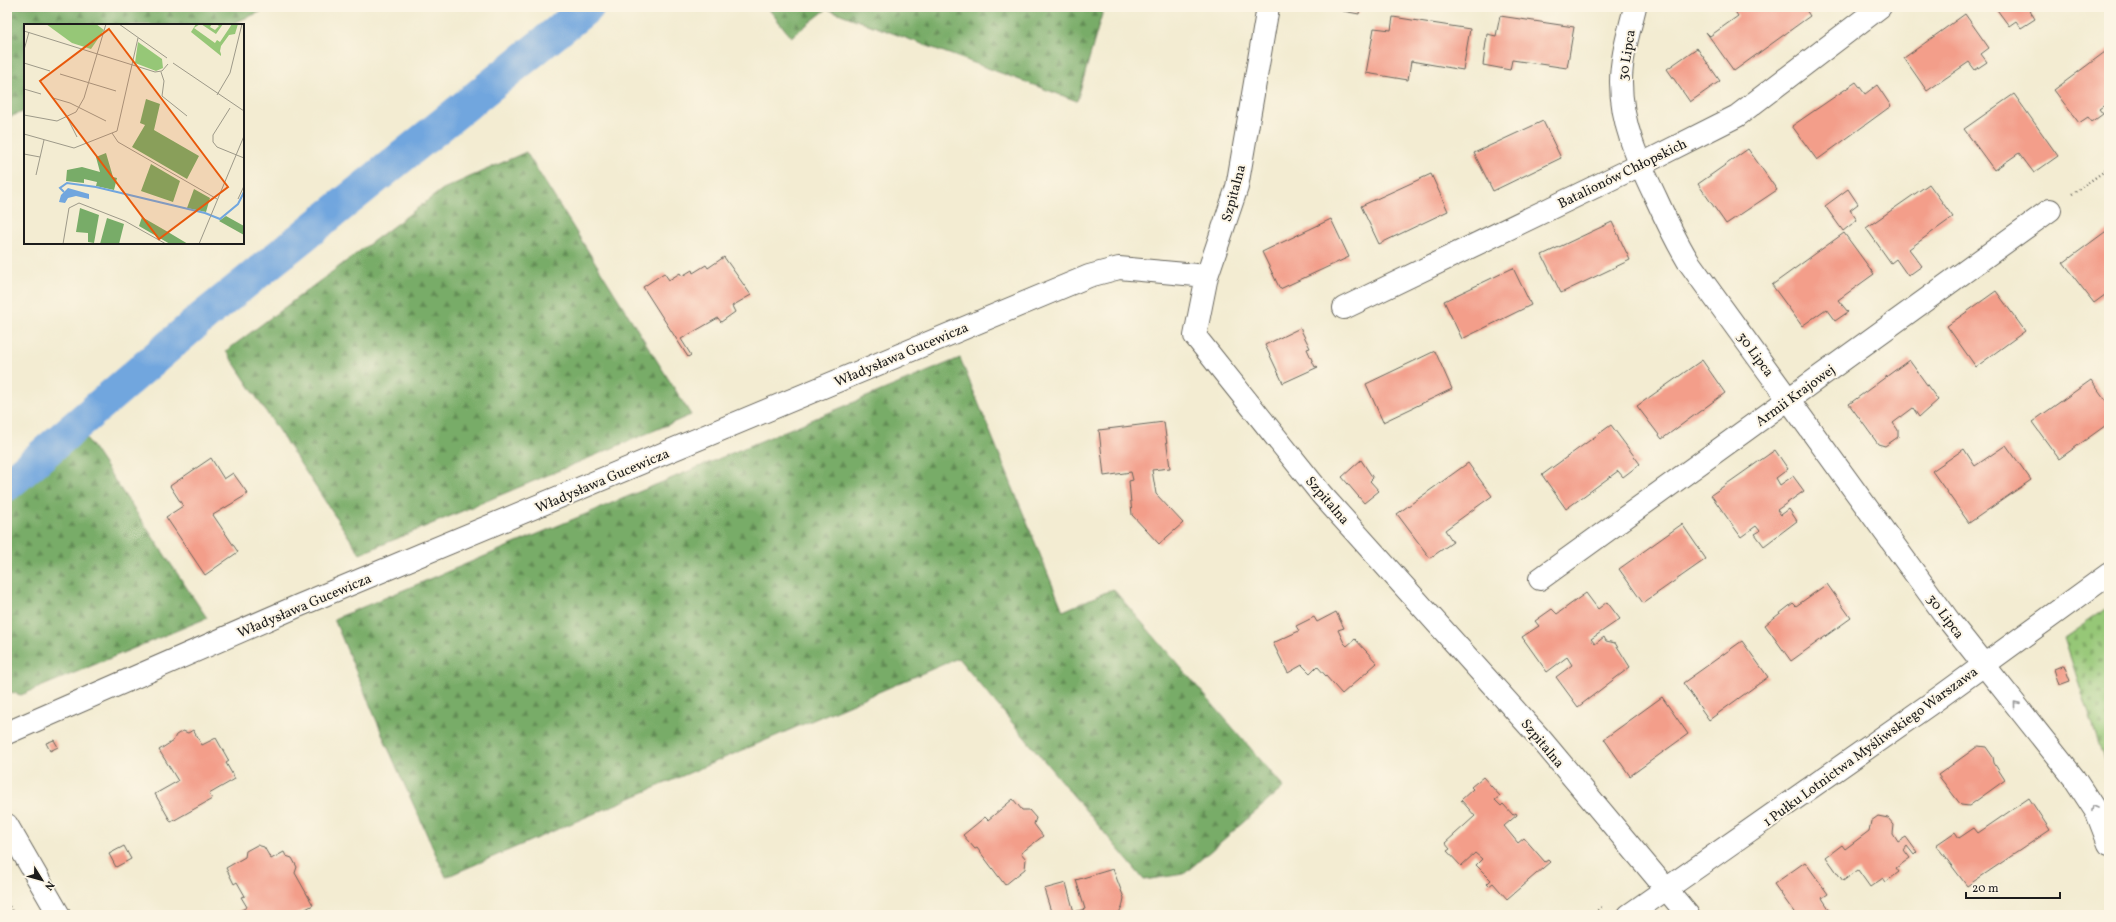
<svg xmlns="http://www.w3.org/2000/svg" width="2116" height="922" viewBox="0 0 2116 922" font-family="Vollkorn,serif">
<defs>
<pattern id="forest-firs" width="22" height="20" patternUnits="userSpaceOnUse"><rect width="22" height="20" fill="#78ac68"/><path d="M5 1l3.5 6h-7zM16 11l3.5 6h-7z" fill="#628b55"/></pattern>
<pattern id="cemetery-stones" width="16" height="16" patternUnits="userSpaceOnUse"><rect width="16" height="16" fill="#96c777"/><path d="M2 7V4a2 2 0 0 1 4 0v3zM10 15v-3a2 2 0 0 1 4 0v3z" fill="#81aa66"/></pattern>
</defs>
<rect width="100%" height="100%" fill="#fcf5e5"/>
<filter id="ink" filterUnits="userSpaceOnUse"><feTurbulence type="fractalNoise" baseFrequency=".025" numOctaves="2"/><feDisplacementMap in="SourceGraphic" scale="8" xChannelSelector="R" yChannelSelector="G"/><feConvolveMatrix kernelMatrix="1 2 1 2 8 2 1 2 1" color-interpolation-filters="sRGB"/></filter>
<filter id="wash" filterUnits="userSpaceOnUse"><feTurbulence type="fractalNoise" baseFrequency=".012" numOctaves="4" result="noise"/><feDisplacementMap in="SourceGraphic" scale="16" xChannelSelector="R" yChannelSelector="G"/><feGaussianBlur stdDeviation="0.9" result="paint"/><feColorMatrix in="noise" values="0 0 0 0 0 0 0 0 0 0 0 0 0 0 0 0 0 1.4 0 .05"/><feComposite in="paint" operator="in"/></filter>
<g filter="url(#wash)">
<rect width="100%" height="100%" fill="#f3ecd2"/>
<path fill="url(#forest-firs)" stroke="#4a6442" d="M 13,7 L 272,7 L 229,25 L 25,25 L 25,111 L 7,118 L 7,10 Z
M 767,7 L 1104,7 L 1077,101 L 827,9 L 791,37 Z
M 526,152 L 691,415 L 360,554 L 226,351 L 443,189 Z
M 960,358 L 1063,611 L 1113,589 L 1284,787 L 1184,874 L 1144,880 L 958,658 L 446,877 L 388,748 L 334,619 Z
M 85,436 L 207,618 L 21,695 L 7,691 L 7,503 Z"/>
<path fill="url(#cemetery-stones)" stroke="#59724a" d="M 2109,607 L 2109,775 L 2064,638 Z"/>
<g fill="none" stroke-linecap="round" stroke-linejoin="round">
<path stroke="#71a6de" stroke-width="33" d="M 7,485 L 204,316 L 588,7"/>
</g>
<g id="blocks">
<path fill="#f39e8a" d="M 1344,7 L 1360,7 L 1359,14 L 1343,11 Z
M 1732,7 L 1804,7 L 1810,16 L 1734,71 L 1706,32 L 1710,36 L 1738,16 Z
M 1995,7 L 2035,7 L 2030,11 L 2035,19 L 2021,28 L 2016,21 L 2009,26 Z
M 1965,14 L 1989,48 L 1981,54 L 1987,62 L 1975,70 L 1969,62 L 1927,91 L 1904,58 Z
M 1500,16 L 1574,27 L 1567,68 L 1512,60 L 1510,70 L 1483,65 L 1487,34 L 1496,36 Z
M 1393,17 L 1470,29 L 1463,70 L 1411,61 L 1408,80 L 1366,73 L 1374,28 L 1391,30 Z
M 1697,48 L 1720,81 L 1690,102 L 1667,69 Z
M 2109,49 L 2109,102 L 2099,109 L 2103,114 L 2092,122 L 2088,117 L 2079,123 L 2054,90 Z
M 1856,82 L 1865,94 L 1877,85 L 1891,106 L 1817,160 L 1792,126 Z
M 2014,94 L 2058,156 L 2034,173 L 2019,153 L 1994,170 L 1964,129 Z
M 1543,121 L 1561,158 L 1493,191 L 1474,153 Z
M 1748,149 L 1777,190 L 1726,224 L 1698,184 Z
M 1431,174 L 1448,211 L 1379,244 L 1361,206 Z
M 1929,184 L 1953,217 L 1909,249 L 1922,266 L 1908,276 L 1896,259 L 1891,263 L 1866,228 Z
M 1848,189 L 1858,204 L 1850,210 L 1857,220 L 1843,231 L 1825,206 Z
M 1331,219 L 1349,257 L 1280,289 L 1262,252 Z
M 1612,222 L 1630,260 L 1561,293 L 1542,255 Z
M 2109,229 L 2109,292 L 2094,303 L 2063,263 Z
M 1844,233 L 1874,274 L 1838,300 L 1848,312 L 1835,321 L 1826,309 L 1802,326 L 1772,285 Z
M 724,257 L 751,295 L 732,306 L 735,312 L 721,322 L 718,318 L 681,339 L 691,355 L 688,357 L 643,287 L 664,273 L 669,280 L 680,273 L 682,276 L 692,270 L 693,273 L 706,265 L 708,268 Z
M 1513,268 L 1531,305 L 1462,339 L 1444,301 Z
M 1996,291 L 2025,331 L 1976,367 L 1947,326 Z
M 1300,328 L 1310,348 L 1307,349 L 1315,367 L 1317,366 L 1318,367 L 1283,383 L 1265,345 Z
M 1435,351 L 1452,389 L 1383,422 L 1366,384 Z
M 1702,360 L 1725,393 L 1662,439 L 1637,406 Z
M 1909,360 L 1938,400 L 1919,417 L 1913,408 L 1893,423 L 1898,430 L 1898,437 L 1885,446 L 1878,444 L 1849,404 Z
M 2091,380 L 2109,405 L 2109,423 L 2059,459 L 2032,422 Z
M 1164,422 L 1170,468 L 1152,470 L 1156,494 L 1183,523 L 1159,544 L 1132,515 L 1129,481 L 1133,480 L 1131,472 L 1104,476 L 1099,430 Z
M 1611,425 L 1640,464 L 1623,477 L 1618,471 L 1566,509 L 1542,475 Z
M 2006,445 L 2031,480 L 1969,523 L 1932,471 L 1964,449 L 1975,466 Z
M 1775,450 L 1788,469 L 1776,478 L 1780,485 L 1793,476 L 1804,491 L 1777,510 L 1781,515 L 1789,509 L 1797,521 L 1764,546 L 1755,534 L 1760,531 L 1756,526 L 1741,537 L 1711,495 Z
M 211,458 L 224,479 L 233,473 L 248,494 L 213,515 L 238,552 L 205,575 L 166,517 L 183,506 L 170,486 Z
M 1361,460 L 1373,478 L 1370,481 L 1379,491 L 1364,503 L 1342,477 Z
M 1468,463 L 1492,496 L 1445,530 L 1453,542 L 1430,558 L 1397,514 Z
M 1682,524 L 1706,559 L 1643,603 L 1619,569 Z
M 1827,584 L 1851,618 L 1791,661 L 1765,625 L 1793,603 L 1796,606 Z
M 1586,593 L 1598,609 L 1607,602 L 1620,619 L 1591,639 L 1595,644 L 1604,637 L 1606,641 L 1615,643 L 1630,667 L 1578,707 L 1556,677 L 1572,665 L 1567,657 L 1547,672 L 1522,637 L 1539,626 L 1535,621 L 1552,609 L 1557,614 Z
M 1336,612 L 1344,628 L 1338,630 L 1344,643 L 1347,646 L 1355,639 L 1377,663 L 1342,694 L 1317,666 L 1310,673 L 1302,665 L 1288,673 L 1273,643 L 1299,631 L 1296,626 L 1314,617 L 1317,622 Z
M 1742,641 L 1768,677 L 1709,720 L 1683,683 Z
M 2064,665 L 2070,681 L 2059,685 L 2054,669 Z
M 1662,697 L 1688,734 L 1630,776 L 1604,739 Z
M 193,730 L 202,745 L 216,738 L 229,761 L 226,763 L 235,779 L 209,794 L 212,799 L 171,822 L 155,794 L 178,781 L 159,750 L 173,741 L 176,735 L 183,731 L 188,733 Z
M 54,740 L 58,747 L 50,751 L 46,743 Z
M 1978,746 L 1986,747 L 1993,757 L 1994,763 L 2005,780 L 1969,806 L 1961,805 L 1938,775 Z
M 1483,777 L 1500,796 L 1495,800 L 1501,806 L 1503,804 L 1513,815 L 1516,813 L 1517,815 L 1504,826 L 1518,843 L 1524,838 L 1545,862 L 1548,860 L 1550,862 L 1507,899 L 1493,883 L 1489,886 L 1487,884 L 1491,880 L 1476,865 L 1482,859 L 1475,853 L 1461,866 L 1447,851 L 1450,849 L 1445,843 L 1475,816 L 1461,800 L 1473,789 L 1471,787 Z
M 2029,798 L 2050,830 L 1967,886 L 1936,845 L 1955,832 L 1959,838 L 1974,828 L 1978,833 Z
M 1013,799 L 1022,810 L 1029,810 L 1036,818 L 1034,824 L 1043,836 L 1021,853 L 1026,859 L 1025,869 L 1005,885 L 977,848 L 975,849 L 963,835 L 985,817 L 988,820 Z
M 1878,816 L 1888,818 L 1894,825 L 1893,834 L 1898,842 L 1906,837 L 1917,852 L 1914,855 L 1907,846 L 1904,850 L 1910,858 L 1896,868 L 1899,872 L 1886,882 L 1883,878 L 1870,887 L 1858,870 L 1843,881 L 1826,857 L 1842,845 L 1845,849 L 1869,831 L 1871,821 Z
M 257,845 L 264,847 L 271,859 L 284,852 L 286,856 L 292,858 L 297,867 L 295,873 L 313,905 L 295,915 L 232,915 L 247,907 L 241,897 L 245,896 L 237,882 L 234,884 L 226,868 L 245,857 L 246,851 Z
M 124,846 L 131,859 L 116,867 L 109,854 Z
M 1805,862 L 1828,894 L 1822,898 L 1833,915 L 1796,915 L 1774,884 Z
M 1113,869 L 1124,898 L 1122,908 L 1117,915 L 1052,915 L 1044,889 L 1066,883 L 1074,912 L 1085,909 L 1076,880 Z"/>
</g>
</g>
<g filter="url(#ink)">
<use href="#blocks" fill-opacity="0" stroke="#67655c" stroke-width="1"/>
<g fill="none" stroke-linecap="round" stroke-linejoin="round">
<defs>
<path id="minor" d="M 1268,7 L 1237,187 L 1207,276 L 1195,336 L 1322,495 L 1539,737 L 1688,915
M 1635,7 C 1629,32 1621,57 1621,82 C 1621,124 1638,161 1656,198 C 1666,220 1676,241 1688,261 L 1950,622 L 2074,778 L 2097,813 L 2109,844
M 1344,308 L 1640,165 L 1737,116 L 1880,7
M 1540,579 L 2050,210
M 7,733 L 298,606 L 1089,276 L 1119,268 L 1207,276
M 7,825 L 59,915
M 1629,915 L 1933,702 L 2109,574"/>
</defs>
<use href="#minor" stroke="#67655c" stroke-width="24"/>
<path stroke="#67655c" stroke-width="2.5" stroke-dasharray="1 3" stroke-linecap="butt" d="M 2072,194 L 2109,168
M 7,903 L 14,915
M 1591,915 L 1602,907"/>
<use href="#minor" stroke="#fff" stroke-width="22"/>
</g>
<defs><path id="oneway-chevron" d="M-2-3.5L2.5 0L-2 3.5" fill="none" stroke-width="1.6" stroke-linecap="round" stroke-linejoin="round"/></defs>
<g stroke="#999">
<use href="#oneway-chevron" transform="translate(2016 704) rotate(-129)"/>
<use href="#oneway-chevron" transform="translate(2094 808) rotate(-119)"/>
</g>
</g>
<g text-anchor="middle" stroke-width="4" stroke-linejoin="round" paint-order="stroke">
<g font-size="14" fill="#1c1c1c" stroke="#fcf5e5">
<text transform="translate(1626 55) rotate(-81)" y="5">30 Lipca</text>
<text transform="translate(1622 173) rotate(-26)" y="5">Batalionów Chłopskich</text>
<text transform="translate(1233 193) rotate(-75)" y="5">Szpitalna</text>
<text transform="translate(901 354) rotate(-23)" y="5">Władysława Gucewicza</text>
<text transform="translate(1756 354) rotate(54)" y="5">30 Lipca</text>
<text transform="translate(1795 395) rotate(-36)" y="5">Armii Krajowej</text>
<text transform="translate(602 480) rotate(-23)" y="5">Władysława Gucewicza</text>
<text transform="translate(1328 500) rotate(49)" y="5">Szpitalna</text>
<text transform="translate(304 605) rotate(-23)" y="5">Władysława Gucewicza</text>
<text transform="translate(1946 616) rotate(53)" y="5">30 Lipca</text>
<text transform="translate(1543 743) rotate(50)" y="5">Szpitalna</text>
<text transform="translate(1870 746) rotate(-36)" y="5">1 Pułku Lotnictwa Myśliwskiego Warszawa</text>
</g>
</g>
<g transform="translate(24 24)">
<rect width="220" height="220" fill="#f3ecd2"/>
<path d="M 172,0 L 176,0 L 170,4 L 191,19 L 193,16 L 196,18 L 208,0 L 214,0 L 211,10 L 205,11 L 197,22 L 196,27 L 197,30 L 197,32 L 167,8 ZM 177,0 L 188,0 L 186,3 L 191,6 L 195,2 L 192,0 L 199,0 L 192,10 ZM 114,18 L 138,35 L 139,44 L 132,47 L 111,39 Z" fill="#96c777"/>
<path d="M 122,75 L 136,80 L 130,106 L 175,132 L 163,155 L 108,123 L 121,101 L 116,99 ZM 82,129 L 89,153 L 93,154 L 90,166 L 72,162 L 73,158 L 60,155 L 60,159 L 42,157 L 43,146 L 58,143 L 76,148 L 72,133 ZM 127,140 L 156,157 L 149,178 L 117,167 ZM 170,165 L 186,174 L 182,188 L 163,184 ZM 56,184 L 75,191 L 70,219 L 64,218 L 64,209 L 52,208 ZM 202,192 L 220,202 L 220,211 L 195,197 ZM 118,193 L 144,208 L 164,220 L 146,220 L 115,202 ZM 83,194 L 100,200 L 95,220 L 76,220 Z" fill="#78ac68"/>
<path d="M 22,0 L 72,0 L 80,6 L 67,25 L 48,19 Z" fill="#96c777"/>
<path d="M 44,164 L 65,170 L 65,175 L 52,172 L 44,174 L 41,179 L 35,178 L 37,171 Z" fill="#71a6de"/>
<path fill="none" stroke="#71a6de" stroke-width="2" d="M 40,168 L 36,164 L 43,159 L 72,163 L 181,189 L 196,195 L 214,180 L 220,168"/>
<path fill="none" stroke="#9d9989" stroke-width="1" d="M 95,0 L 143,34M 0,7 L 131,48 L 138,47 L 144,40M 0,26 L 5,8M 0,39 L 26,47M 149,39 L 220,87M 137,48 L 140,57 L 138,72 L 163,92M 36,50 L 92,67M 0,65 L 17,70M 193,71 L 206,49 L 218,0M 29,74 L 46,79 L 82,97M 206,84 L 189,111 L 189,118 L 193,123 L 220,134M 0,91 L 33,97 L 52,88 L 60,74 L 82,0M 43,93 L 53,113M 88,109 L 94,118 L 193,175M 0,110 L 50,124 L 93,107 L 114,14M 0,130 L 16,133M 12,151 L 20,116M 214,175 L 220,162M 39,220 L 45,184 L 55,179 L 101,197 L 142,220M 175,220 L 220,112"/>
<path fill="#e8590c" fill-opacity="0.15" stroke="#e8590c" stroke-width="2" d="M 85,5 L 204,163 L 135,215 L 16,57 Z"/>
<rect width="220" height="220" fill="none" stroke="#1c1c1c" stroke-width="2"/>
</g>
<rect width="2116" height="922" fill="none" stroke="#fcf5e5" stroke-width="24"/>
<g transform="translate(42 880) rotate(127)" stroke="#fcf5e5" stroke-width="3" paint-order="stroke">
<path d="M0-3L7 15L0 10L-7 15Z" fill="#1c1c1c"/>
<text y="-6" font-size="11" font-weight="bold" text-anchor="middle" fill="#1c1c1c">N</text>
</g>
<path d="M1966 892v6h94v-6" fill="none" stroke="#1c1c1c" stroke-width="2"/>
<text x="1972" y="892" font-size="12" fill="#1c1c1c" stroke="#fcf5e5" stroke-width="3" paint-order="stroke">20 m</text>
</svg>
